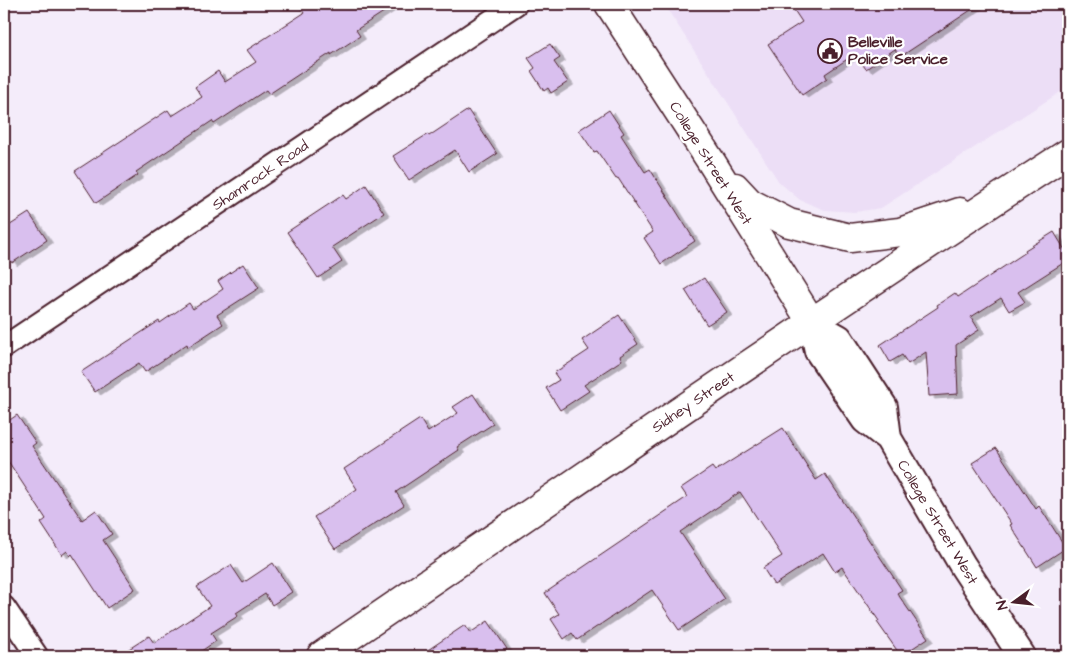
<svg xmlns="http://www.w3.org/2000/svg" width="1072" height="660" viewBox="0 0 1072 660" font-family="'Architects Daughter',sans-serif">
<defs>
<filter id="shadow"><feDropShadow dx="5.5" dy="3" stdDeviation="0" flood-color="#0004"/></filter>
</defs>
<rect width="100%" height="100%" fill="#f4ecfa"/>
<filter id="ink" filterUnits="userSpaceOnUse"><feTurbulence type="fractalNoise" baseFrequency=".02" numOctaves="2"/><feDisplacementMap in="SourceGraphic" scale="10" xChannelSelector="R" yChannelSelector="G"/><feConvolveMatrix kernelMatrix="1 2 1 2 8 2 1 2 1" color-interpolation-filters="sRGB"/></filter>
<g filter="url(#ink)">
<path fill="#ecdef6" d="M 664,4 L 1068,4 L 1068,87 L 881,208 L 855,212 L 825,210 L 800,200 L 779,182 Z"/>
<path fill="#d9bfee" stroke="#4a1f2b" filter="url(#shadow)" d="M 298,4 L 396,4 L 356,30 L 360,36 L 331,55 L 331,53 L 269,94 L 266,90 L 214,124 L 212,121 L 136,172 L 138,175 L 96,203 L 75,171 L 168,110 L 172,116 L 202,97 L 195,87 L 218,71 L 225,82 L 256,62 L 247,50 L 304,13 Z
M 790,4 L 980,4 L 900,57 L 895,49 L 866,69 L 855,54 L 825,74 L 827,78 L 802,95 L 768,44 L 802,22 Z
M 550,44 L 560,58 L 554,62 L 568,82 L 551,93 L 548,88 L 544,91 L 531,71 L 535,68 L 528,58 Z
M 468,110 L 497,154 L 469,172 L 455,150 L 409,180 L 393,156 L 428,134 L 429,136 Z
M 609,110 L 624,133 L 621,135 L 645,172 L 650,169 L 695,241 L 661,264 L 644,238 L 653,232 L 618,178 L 616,179 L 597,151 L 594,152 L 579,130 Z
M 366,185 L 384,213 L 332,247 L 342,262 L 318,278 L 287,232 L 343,195 L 346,199 Z
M 29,213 L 47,240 L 12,263 L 4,251 L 4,229 Z
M 1054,232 L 1068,255 L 1068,260 L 1018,292 L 1025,302 L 1009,311 L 1001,298 L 971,317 L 979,330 L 956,345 L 958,394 L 929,396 L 926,352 L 908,364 L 902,355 L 890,362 L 880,345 L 938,307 L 937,305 L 955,293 L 958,297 L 1026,252 L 1025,250 Z
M 243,264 L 259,288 L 217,315 L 223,324 L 188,347 L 187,344 L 145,372 L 139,363 L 95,392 L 81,372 L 159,321 L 160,323 L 189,303 L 193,309 L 223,289 L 218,281 Z
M 704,278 L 727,312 L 707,325 L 685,290 Z
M 619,315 L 638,344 L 620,356 L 622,360 L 584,385 L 589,391 L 560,410 L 546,388 L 559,380 L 554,373 L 589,350 L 582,340 Z
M 473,394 L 493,424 L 457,447 L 459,450 L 396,492 L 404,505 L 335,549 L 314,517 L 357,489 L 344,469 L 420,419 L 428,432 L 458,413 L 453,407 Z
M 17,415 L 36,443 L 32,446 L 82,520 L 96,510 L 112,534 L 103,540 L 135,589 L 107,608 L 72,554 L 70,556 L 67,551 L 62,555 L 41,523 L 46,519 L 4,455 L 4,424 Z
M 783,428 L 816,480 L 825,474 L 902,590 L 897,593 L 928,638 L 901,656 L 877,622 L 879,621 L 842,567 L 835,572 L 823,553 L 774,585 L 763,568 L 782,556 L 740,492 L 680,532 L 725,599 L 679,630 L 652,590 L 577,640 L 572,633 L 564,639 L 551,619 L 559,614 L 545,593 L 687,497 L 681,488 L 712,467 L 715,471 Z
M 996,448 L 1036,509 L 1039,506 L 1066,548 L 1037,567 L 1010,525 L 1012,524 L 972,463 Z
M 273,563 L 292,592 L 272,605 L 265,594 L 236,613 L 238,616 L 211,633 L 216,641 L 194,656 L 118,656 L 149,636 L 154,643 L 210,606 L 197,587 L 231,565 L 243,583 Z
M 488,621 L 507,649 L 496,656 L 419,656 L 465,625 L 470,633 Z"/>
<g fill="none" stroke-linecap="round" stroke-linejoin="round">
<defs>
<path id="minor" d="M 4,347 L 516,4
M 4,607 L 37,656"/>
<path id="tertiary" d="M 812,323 L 839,338 L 884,407 L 888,438 L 963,566 L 1022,656
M 812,323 L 818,351 L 865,420 L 888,438"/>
<path id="secondary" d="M 609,4 L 712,163 L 812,323
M 735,187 L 750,203 L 789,223 L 850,238 L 900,232 L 960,212
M 321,656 C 569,487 816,316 1068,153"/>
</defs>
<use href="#minor" stroke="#4a1f2b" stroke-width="25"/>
<use href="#tertiary" stroke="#4a1f2b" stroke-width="30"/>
<use href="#secondary" stroke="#4a1f2b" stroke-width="31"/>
<use href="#minor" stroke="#fff" stroke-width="21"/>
<use href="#tertiary" stroke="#fff" stroke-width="26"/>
<use href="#secondary" stroke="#fff" stroke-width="28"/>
</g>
</g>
<defs>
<symbol id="civic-ring" viewBox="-11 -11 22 22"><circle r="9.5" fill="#fff" stroke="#4a1f2b" stroke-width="1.5"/><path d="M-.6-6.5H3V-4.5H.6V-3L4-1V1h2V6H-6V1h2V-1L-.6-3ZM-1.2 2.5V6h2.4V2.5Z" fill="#4a1f2b"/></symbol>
</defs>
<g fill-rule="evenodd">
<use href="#civic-ring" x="816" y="37" width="28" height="28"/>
</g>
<g text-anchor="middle" stroke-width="4.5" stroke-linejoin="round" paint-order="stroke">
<g font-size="15" font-weight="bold" fill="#4a1f2b" stroke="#fff" text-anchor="start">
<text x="848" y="47">Belleville<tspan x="848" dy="17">Police Service</tspan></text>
</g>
<g font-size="15" fill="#4a1f2b" stroke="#fff">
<text transform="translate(711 163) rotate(58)" y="5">College Street West</text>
<text transform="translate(260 175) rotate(-34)" y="5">Shamrock Road</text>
<text transform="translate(693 402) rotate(-34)" y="5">Sidney Street</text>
<text transform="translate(938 522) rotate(59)" y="5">College Street West</text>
</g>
</g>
<rect width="1072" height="660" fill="none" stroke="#fff" stroke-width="20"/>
<rect x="10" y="10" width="1052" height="640" fill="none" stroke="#4a1f2b" stroke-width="2" filter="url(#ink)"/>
<g transform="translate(1014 602) rotate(255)" stroke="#ffffff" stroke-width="4" paint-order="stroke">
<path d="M0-4L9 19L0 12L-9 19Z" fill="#4a1f2b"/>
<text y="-8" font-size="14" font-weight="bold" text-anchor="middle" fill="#4a1f2b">N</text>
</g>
</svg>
